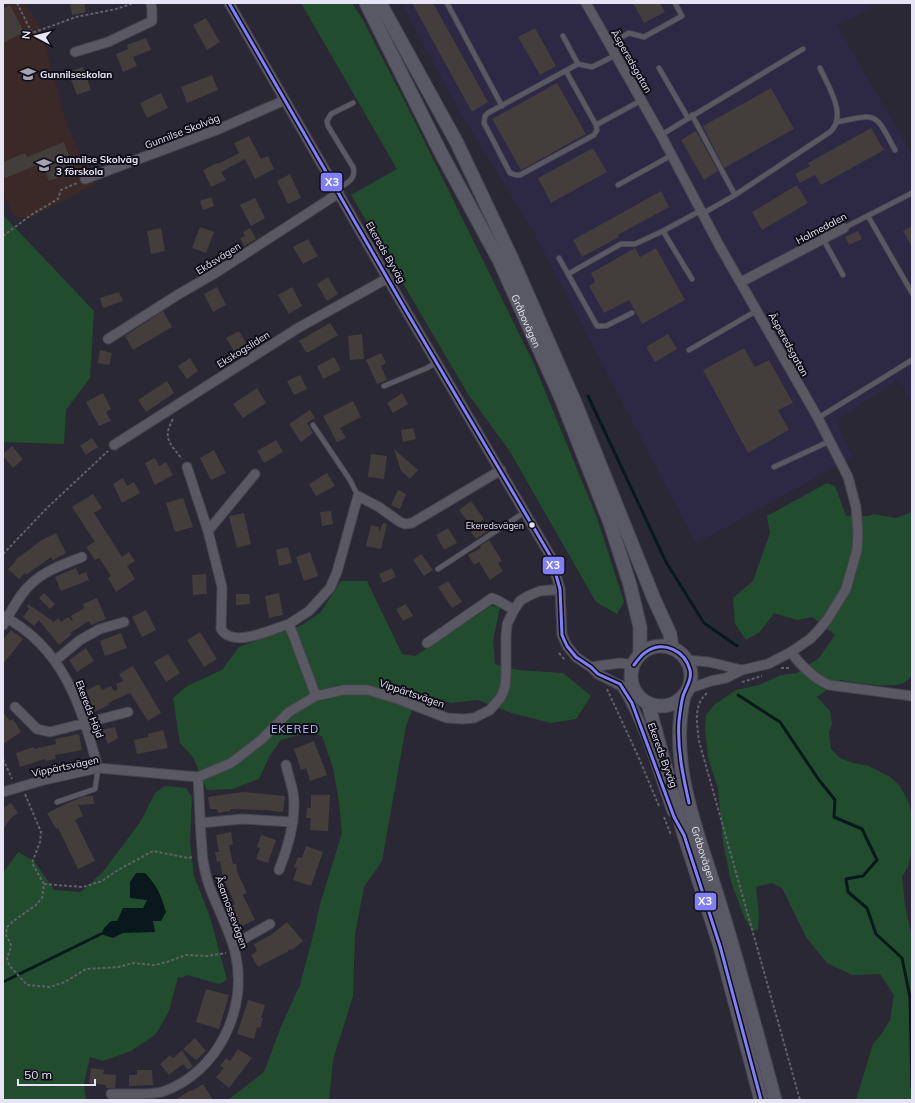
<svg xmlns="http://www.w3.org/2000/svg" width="915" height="1103" viewBox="0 0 915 1103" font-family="Mulish,sans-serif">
<rect width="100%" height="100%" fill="#2a2835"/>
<path fill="#2d2844" d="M 401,3 L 870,3 L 872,9 L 837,25 L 912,154 L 912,404 L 899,380 L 836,420 L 853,457 L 696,544 L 533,231 L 461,114 Z"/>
<path fill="#3a2926" d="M 3,3 L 23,3 L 39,23 L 67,126 L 94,185 L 28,219 L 14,216 L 3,194 Z"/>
<path fill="#224c2e" d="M 301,3 L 352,3 L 364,22 L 407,106 L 534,364 L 597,518 L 624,602 L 617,614 L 596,602 L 509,450 L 468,394 L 351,195 L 397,169 Z
M 3,215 L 94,311 L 90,378 L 66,410 L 64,444 L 3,442 Z
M 827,483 L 835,486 L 846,516 L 868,516 L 874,514 L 896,518 L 912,512 L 912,675 C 909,679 905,683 900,684 C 888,688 853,682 840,680 L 817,697 L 830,711 L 832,723 L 829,733 L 831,749 L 840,758 L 853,763 L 869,766 L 890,777 L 900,786 L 909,803 L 912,819 L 912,850 L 908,867 L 902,877 L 905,905 L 912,938 L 912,1100 L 856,1100 L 873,1044 L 883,1032 L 890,1020 L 894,995 L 880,974 L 852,975 L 827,963 L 806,937 L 782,888 L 772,883 L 756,887 L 759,915 L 758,929 L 753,931 L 745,919 L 731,882 L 723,842 L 718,789 L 708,757 L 705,729 L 706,715 L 714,705 L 736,690 L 759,685 L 781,675 L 797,673 L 819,658 L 835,635 L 812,617 L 797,620 L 774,613 L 760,632 L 746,640 L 735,624 L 733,598 L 753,581 L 770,533 L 767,516 Z
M 341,581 L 367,581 L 402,654 L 415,656 L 491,606 L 500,607 L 493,641 L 495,664 L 518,670 L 563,673 L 591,696 L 576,719 L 551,723 L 511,713 L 478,700 L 451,703 L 438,699 L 418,695 L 406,726 L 382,861 L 364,887 L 355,934 L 353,996 L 333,1060 L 329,1100 L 228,1100 L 264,1072 L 282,1024 L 300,985 L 314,932 L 320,904 L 342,833 L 339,802 L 333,768 L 322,736 L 309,732 L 281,740 L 270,755 L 259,779 L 232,789 L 207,790 L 193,757 L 180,743 L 173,698 L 187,686 L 222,670 L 239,647 L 302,625 L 320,613 Z
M 165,786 L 186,788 L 192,797 L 190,841 L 194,876 L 210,917 L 227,980 L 219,984 L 187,975 L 181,978 L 178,977 L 169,1011 L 156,1034 L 131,1051 L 103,1061 L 90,1057 L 84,1083 L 86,1100 L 3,1100 L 3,873 L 18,852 L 34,861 L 54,890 L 81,892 L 102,873 L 141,821 L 155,793 Z"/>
<path fill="#09181c" d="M 136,873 L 145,873 C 158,887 161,895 166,912 L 161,921 L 153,921 L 155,932 L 123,933 L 113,938 L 101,934 L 104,928 L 111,921 L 117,921 L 123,908 L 143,908 L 147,900 L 130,898 L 130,882 Z"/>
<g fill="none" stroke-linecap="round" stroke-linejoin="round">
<path stroke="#09181c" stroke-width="3" d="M 588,396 L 666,562 L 704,623 L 737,646
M 738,695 L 780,722 L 819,780 L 835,800 L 834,817 L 862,829 L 877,860 L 863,876 L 846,879 L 848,892 L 867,908 L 876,934 L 902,958 L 910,997 L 912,1088
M 3,982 L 101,934"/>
</g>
<path fill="#433d3b" d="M 70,3 L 84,3 L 86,12 L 72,15 Z
M 412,3 L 433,3 L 488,102 L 472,112 Z
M 633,3 L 660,3 L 665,12 L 644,23 Z
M 10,5 L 24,32 L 3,43 L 3,9 Z
M 206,18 L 220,42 L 207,50 L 193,25 Z
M 535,28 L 556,66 L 540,75 L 518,37 Z
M 146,38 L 151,50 L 133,57 L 137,66 L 123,72 L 116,54 L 128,49 L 127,45 Z
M 83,67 L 91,90 L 77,95 L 68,72 Z
M 212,75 L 218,90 L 187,103 L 181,87 Z
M 557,83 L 586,134 L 521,170 L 492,119 Z
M 771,88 L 794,129 L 724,168 L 703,126 Z
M 161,93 L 168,108 L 147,118 L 140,103 Z
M 871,128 L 884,150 L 821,185 L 815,175 L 800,183 L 795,174 L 810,166 L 808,163 Z
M 696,131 L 718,171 L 704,180 L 681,140 Z
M 249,136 L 261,159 L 268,156 L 274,169 L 255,179 L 245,159 L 221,172 L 226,180 L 211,187 L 203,170 L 217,163 L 218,164 L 239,153 L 234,143 Z
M 64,142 L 75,171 L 49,181 L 42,163 L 5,178 L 3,173 L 3,162 L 25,153 L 27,157 Z
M 593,148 L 607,172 L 551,203 L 538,178 Z
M 290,174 L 301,198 L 288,204 L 277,181 Z
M 797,185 L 808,203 L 762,230 L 752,212 Z
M 661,191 L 669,207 L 618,235 L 619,237 L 582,257 L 573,240 Z
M 211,197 L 214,206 L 203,210 L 200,201 Z
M 255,198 L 265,218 L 251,226 L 240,205 Z
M 912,226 L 912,247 L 903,231 Z
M 200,227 L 214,232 L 206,253 L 192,248 Z
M 161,228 L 165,251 L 151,254 L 147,231 Z
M 250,228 L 256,239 L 244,246 L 240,238 L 245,236 L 243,232 Z
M 858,231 L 862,239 L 849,245 L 845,237 Z
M 308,239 L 318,256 L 303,264 L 293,247 Z
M 635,248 L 640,257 L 656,248 L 685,300 L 642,324 L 629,300 L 604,313 L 589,286 L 595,282 L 591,273 Z
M 328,277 L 338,294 L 327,301 L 317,284 Z
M 217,287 L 226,305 L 213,312 L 204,294 Z
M 292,287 L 302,306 L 289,314 L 278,295 Z
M 119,292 L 123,301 L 103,308 L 100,298 Z
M 163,311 L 172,327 L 133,350 L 125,336 Z
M 330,323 L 338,335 L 309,352 L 306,352 L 299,341 Z
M 239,331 L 248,346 L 235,353 L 226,338 Z
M 362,334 L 364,359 L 350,360 L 348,336 Z
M 668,334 L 677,349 L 655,362 L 646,347 Z
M 744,348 L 755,367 L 769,360 L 793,403 L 778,410 L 789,430 L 748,453 L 703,370 Z
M 100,350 L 112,353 L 109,365 L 98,363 Z
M 381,353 L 386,363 L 381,366 L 387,380 L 377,384 L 366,360 Z
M 334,357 L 341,370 L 323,379 L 317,366 Z
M 190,358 L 198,371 L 187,379 L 178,366 Z
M 300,375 L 307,389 L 294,395 L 287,381 Z
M 167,381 L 174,393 L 146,412 L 138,400 Z
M 257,388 L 266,403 L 243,418 L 233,404 Z
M 103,393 L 111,409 L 106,412 L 111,421 L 99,426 L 86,402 Z
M 402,393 L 408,404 L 393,413 L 387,403 Z
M 353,401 L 361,417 L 340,428 L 346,438 L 337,442 L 323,416 Z
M 310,410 L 315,418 L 307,423 L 313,433 L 301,442 L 289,424 Z
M 413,428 L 416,439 L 403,442 L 401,430 Z
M 92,438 L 98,447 L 86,455 L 80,446 Z
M 276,440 L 283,452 L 264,463 L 257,451 Z
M 12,446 L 23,459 L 13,468 L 3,456 L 3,454 Z
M 394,449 L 418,470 L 410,479 L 401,471 Z
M 214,450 L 226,473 L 211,480 L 200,458 Z
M 371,454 L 387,456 L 384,479 L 368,477 Z
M 155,458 L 159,466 L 166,462 L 173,475 L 155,485 L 145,463 Z
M 327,473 L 335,486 L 316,496 L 309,484 Z
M 123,478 L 127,486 L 134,482 L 140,493 L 122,503 L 113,484 Z
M 398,490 L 406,494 L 400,509 L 391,505 Z
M 93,494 L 102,508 L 94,513 L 122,557 L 129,552 L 135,561 L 127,566 L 135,579 L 116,592 L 108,578 L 111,576 L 99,558 L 95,560 L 86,547 L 95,542 L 72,507 Z
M 183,498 L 193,527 L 175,532 L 166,503 Z
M 471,501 L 484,519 L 481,521 L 488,531 L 476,539 L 471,532 L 474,530 L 459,510 Z
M 331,511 L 333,524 L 322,526 L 320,512 Z
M 244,513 L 251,544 L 237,548 L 229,516 Z
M 383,523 L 387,524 L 381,549 L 366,546 L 371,525 L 379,527 L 379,532 Z
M 448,528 L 457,543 L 444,550 L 436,535 Z
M 56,533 L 66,553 L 53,560 L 51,557 L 26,575 L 25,573 L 19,579 L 8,569 L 16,561 L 15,560 L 42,540 Z
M 489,540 L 502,561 L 498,563 L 503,571 L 490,580 L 479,562 L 474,565 L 468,555 L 481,548 L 480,546 Z
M 288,547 L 292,563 L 279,566 L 276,550 Z
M 310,552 L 318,576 L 304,581 L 296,557 Z
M 421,554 L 433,570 L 424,576 L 413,560 Z
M 76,568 L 79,575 L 86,572 L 89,580 L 61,591 L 55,577 Z
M 392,568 L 396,577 L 383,583 L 379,574 Z
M 206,574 L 207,594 L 193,595 L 192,575 Z
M 448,581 L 462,602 L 452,608 L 438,587 Z
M 44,593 L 55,604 L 50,609 L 39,598 Z
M 279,593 L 283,615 L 269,618 L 265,596 Z
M 236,594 L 249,594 L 250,604 L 236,605 Z
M 97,598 L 106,619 L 91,625 L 89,621 L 70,633 L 72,634 L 59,645 L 39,620 L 34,626 L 23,617 L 29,609 L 27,606 L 28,604 L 54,622 L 58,618 L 61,622 L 68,617 L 73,622 L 71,616 L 84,608 L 83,604 Z
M 406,604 L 413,616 L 403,621 L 396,609 Z
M 146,610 L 156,630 L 142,637 L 132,617 Z
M 11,630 L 23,639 L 3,664 L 3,640 Z
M 200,632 L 217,659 L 204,667 L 187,640 Z
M 121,633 L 127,648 L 105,656 L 100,641 Z
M 86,648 L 94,661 L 77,672 L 69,660 Z
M 168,654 L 180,673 L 166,682 L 154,662 Z
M 133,666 L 161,713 L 148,721 L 130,693 L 108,703 L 109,705 L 94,712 L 85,691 L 99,684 L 102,690 L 111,686 L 114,691 L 118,689 L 116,684 L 123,681 L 119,674 Z
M 3,712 L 10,721 L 13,719 L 21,732 L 3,744 Z
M 115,727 L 118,738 L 108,744 L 102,730 Z
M 163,730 L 168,748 L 137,754 L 134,740 L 148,737 L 148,734 Z
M 79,734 L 82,750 L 55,755 L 56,759 L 45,761 L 45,759 L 20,767 L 16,753 L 34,747 L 34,749 L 56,744 L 55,739 Z
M 314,741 L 327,775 L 310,781 L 306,768 L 301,770 L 294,749 Z
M 243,792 L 285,796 L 283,812 L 264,810 L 230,809 L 230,811 L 218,813 L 217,809 L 210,809 L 208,797 Z
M 311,795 L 330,795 L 328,831 L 310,830 L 311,818 L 306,818 L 307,808 L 311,808 Z
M 85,796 L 93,796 L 94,804 L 78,805 L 83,816 L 75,820 L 95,861 L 78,869 L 58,828 L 56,829 L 47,813 L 70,802 Z
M 11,803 L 18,813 L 11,818 L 3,829 L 3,808 Z
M 231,832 L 233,844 L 229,845 L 233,864 L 236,864 L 237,872 L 247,893 L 243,895 L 255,920 L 240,927 L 231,906 L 235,904 L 223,878 L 220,861 L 217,862 L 215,852 L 219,852 L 216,835 Z
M 261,835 L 276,840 L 268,863 L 256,859 L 260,848 L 257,847 Z
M 306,846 L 323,852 L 311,886 L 293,880 L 297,868 L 294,867 L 298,857 L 302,858 Z
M 287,922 L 303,941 L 292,950 L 290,949 L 286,953 L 285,953 L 258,967 L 251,955 L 257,951 L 254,944 L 271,935 Z
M 206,989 L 229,995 L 219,1029 L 196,1022 Z
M 248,1000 L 265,1005 L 261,1018 L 263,1018 L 260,1028 L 257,1027 L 254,1039 L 237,1034 Z
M 195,1038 L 206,1051 L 196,1060 L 183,1049 Z
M 238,1049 L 252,1058 L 229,1088 L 216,1077 L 224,1068 L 220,1066 L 226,1058 L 230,1061 Z
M 182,1050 L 193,1067 L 188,1070 L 183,1064 L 169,1075 L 160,1064 L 170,1055 L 173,1058 Z
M 91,1068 L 104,1070 L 103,1074 L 116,1075 L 115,1088 L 106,1088 L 106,1085 L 89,1083 Z
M 137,1070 L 152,1070 L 153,1085 L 129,1086 L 129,1075 L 137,1075 Z
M 203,1084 L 213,1100 L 175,1100 L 191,1090 L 192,1091 Z"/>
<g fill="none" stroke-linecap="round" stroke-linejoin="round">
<defs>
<path id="lane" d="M 447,3 L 502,106
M 563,36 L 578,64
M 609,44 L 629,33 L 644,37 L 682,16 L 675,3
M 659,68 L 688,118
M 566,71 L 596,125 L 642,100
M 692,115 L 735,195
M 837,122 C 879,113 875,113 895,150
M 596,125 L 597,130 L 594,135 L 520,175 L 516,175 L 510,173 L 484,123 L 485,116 L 488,113 L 578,64 L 592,67 L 616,55
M 661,135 L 803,49
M 618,185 L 672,155
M 337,189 C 346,184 357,179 353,167 L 328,126 L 327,121 L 331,114 L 353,103
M 702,214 L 735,195 L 830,132 C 848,116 828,86 820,68
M 868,216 L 912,293
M 844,228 L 912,193
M 663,231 L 692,279
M 823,239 L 843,275
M 559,258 L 597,326 L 606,326 L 632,313
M 568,274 L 621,244 L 635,244 L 663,231 L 700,211
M 689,350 L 756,311
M 384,386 L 427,368 L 437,362
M 818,418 L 912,360
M 313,425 L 350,480 L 358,496
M 774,467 L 830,441
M 438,569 L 525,512
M 57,802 L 95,789 L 98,768"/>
<path id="street" d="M 229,3 L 405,309 L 551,557 L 560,589 L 562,635 L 567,646 L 576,657 L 586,664 L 591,667 L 598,674 L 637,694
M 586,3 L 661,135 L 719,245 L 818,418 L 848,477 L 856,507 L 858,533 L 857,550 L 846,589 L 827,620 L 817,632 L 810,639 L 791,652 L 768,664 L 742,670 L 726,678 L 711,681 L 688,689
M 75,52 L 108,42 L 152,21 L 152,10 L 151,3
M 85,179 L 219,129 L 285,100
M 741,282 L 844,228
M 108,339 L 179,294 L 217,272 L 339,193
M 114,445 L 298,328 L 388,278
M 187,467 L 208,531 L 222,587 L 221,629 C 233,649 272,629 289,624 L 316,696
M 208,531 L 255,474
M 3,616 C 64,648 81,706 98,768
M 289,624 L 309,611 L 330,588 L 337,572 L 358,496 L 379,507 L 400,522 L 405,524 L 412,523 L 501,470
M 3,625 C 12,611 19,594 32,583 C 46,570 65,564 82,557
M 427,643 L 492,598 L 497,600 L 514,610
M 791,652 C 800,665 815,679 829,685 L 912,696
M 56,660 L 80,640 L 100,629 L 124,622
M 686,660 L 709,662 L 742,670
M 591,667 L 620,663 L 634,665
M 621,685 C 645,724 657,769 672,812
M 15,707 L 37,729 L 50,732 L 128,712
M 3,792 L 44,780 L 98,768 L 198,777 L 231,763 L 261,740 L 289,712 L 316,696 L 343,690 L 368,690 L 398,699 L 447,718 L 463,719 L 474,718 L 490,710 L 501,697 L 505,687 L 506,673 L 506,637 L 507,624 L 514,610 L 520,601 L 528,596 L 540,591 L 560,589
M 200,823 L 242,819 L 293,822
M 279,870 C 288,847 297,817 293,792 C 291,783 288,774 286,765
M 233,945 L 270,924
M 111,1094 C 124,1094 151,1095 162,1092 C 218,1073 249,1008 235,952 C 230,932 220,913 212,893 C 208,884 205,872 203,861 C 202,853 202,845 201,837 C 200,817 199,797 198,777"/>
<g id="secondary">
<path id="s1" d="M 366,3 L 441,153 L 499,260 L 561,398 L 610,523 L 630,585 L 640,627 L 640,655"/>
<path d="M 380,3 L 457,143 L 512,259 L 574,400 L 654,599 L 670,634 L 672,648"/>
<circle cx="661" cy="676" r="30"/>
<path id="s2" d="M 684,696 C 667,769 702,842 722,911 C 741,973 758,1037 775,1100"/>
<path d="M 648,703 L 684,835 L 720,946 L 761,1100"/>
</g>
</defs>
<use href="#lane" stroke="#46444f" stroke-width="6"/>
<use href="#street" stroke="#46444f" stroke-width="11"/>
<use href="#secondary" stroke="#46444f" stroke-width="15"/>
<path stroke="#615f6a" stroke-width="2" stroke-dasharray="3 2" stroke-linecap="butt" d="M 17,3 L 32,33 L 76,17 L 116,9 L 134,3
M 3,236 L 31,215 L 58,199 L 61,190 L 77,183
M 173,419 C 162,439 170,443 182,459
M 3,554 L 47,508 L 108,451
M 559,653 L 565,660
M 781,668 L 791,668
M 742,682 L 762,676
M 607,689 L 638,756 L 659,806
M 707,693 C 693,705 697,724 699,741 L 800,1100
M 3,759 L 12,779
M 25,794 L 41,832 L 40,842 L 32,863 L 44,884 L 42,898 L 36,905 L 16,919 L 7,927 L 6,935 L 11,945 L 10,950 L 7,958 L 9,965 L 27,985 L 50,987 L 65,982 L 86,969 L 119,967 L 133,963 L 154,965 L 167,962 L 186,955 L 207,956 L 226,953
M 664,817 L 671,835
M 44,884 L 83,887 L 93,884 L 102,881 L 118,870 L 153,851 L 188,858 L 193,857"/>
<use href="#lane" stroke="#5a5863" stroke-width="4.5"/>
<use href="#street" stroke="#5a5863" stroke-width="9"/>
<use href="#secondary" stroke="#595865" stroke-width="13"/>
<defs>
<path id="bus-1" d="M 229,3 L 405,309 L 551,557 L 560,589 L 562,635 L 567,646 L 576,657 L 591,667 L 598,674 L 620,684 L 632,703 L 674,817 L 684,835 L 720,946 L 761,1100
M 634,665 C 638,660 641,655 646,652 C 664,640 685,651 690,670 C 692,680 686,687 683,696 C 681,704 680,712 679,721 C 677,748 683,776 689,803"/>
</defs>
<use href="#bus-1" stroke="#100e19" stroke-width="6"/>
<use href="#bus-1" stroke="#8080ff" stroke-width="3"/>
</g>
<defs>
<symbol id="school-bare" viewBox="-9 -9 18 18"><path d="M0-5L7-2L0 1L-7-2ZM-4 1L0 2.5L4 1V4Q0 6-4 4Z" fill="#a5a3b2" stroke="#100e19" stroke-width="2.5" paint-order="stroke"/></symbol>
</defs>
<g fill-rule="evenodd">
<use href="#school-bare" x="17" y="63" width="22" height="22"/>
<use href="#school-bare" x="33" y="154" width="22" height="22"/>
</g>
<circle fill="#e7e5f5" stroke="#100e19" stroke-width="1.5" cx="532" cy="525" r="3.5"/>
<g text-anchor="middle" stroke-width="4" stroke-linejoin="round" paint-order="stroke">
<g font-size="9" fill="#e7e5f5" stroke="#100e19" text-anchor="end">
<text x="524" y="529">Ekeredsvägen</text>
</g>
<g font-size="10" fill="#e7e5f5" stroke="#100e19">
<text transform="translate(632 61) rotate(60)" y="4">Äsperedsgatan</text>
<text transform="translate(182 131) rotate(-21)" y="4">Gunnilse Skolväg</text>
<text transform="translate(821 228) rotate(-28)" y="4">Holmedalen</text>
<text transform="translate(386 252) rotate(60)" y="4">Ekereds Byväg</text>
<text transform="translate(218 258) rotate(-32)" y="4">Ekåsvägen</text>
<text dy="4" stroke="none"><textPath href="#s1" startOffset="356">Gråbovägen</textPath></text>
<text transform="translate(789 344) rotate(61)" y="4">Äsperedsgatan</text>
<text transform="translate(243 349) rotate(-32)" y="4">Ekskogsliden</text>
<text transform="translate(412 693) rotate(19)" y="4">Vippärtsvägen</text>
<text transform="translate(90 709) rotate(69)" y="4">Ekereds Höjd</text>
<text transform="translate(663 755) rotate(70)" y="4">Ekereds Byväg</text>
<text transform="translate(65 766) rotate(-12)" y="4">Vippärtsvägen</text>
<text dy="4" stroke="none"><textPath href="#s2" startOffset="161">Gråbovägen</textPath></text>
<text transform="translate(232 912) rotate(70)" y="4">Åsamossevägen</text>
</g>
<g font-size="10" font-weight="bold" fill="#e7e5f5" stroke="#100e19" text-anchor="start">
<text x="40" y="78">Gunnilseskolan</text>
<text x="56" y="163">Gunnilse Skolväg<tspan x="56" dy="12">3 förskola</tspan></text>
</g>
<g font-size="11" letter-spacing="1" fill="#bfc4fd" stroke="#100e19">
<text x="295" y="733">EKERED</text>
</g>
</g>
<g stroke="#100e19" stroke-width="1.5">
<rect x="320" y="172" width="23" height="20" rx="4" fill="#8080ff"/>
<rect x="542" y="556" width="23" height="19" rx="4" fill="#8080ff"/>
<rect x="694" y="892" width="23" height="19" rx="4" fill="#8080ff"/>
</g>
<g font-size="11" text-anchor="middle" font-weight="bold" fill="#fff">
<text x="332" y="186">X3</text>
<text x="553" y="569">X3</text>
<text x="705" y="905">X3</text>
</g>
<rect width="915" height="1103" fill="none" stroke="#e7e5f5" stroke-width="8"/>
<g transform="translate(36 36) rotate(277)" stroke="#100e19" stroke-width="3" paint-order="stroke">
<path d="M0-3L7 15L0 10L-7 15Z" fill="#e7e5f5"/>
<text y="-6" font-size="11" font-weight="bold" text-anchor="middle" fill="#e7e5f5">N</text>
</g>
<path d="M18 1079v6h77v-6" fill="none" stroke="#e7e5f5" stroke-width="2"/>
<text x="24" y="1079" font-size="12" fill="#e7e5f5" stroke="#100e19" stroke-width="3" paint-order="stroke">50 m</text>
</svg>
